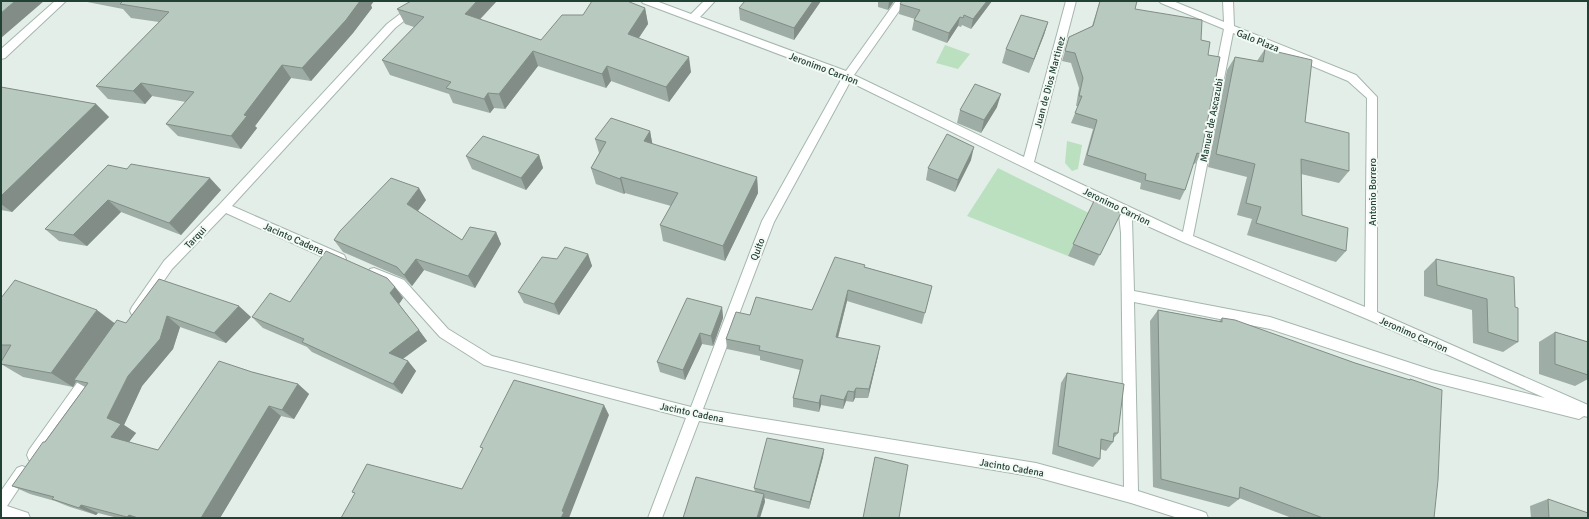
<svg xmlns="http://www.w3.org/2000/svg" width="1589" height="519" viewBox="0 0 1589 519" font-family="Signika,sans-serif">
<rect width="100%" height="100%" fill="#e3eee8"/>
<path fill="#bbe0c0" d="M 945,45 L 970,54 L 958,69 L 936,63 Z
M 1067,141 L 1082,145 L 1078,169 L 1072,171 L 1065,163 Z
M 998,168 L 1089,213 L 1068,256 L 967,216 Z"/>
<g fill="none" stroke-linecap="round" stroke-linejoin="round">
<defs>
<path id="minor" d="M 55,1 L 66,1 L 5,58 L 1,59 L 1,49 Z
M 417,1 L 429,1 L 395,28 L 232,206 L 344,255 L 346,259 L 344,263 L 340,264 L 336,263 L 226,213 L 172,269 L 140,315 L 136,316 L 132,315 L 130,311 L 132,307 L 164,261 L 220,204 L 387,24 Z
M 641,1 L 656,1 L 691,14 L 704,1 L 715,1 L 700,17 L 846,71 L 896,1 L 906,1 L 854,75 L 1024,157 L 1066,1 L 1076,1 L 1034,162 L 1183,232 L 1224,29 L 1161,3 L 1159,1 L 1173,1 L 1224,22 L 1223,1 L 1233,1 L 1234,26 L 1356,75 L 1377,97 L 1377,312 L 1588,405 L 1588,417 L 1584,416 L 1579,419 L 1432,382 L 1270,329 L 1134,302 L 1138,491 L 1201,511 L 1206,513 L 1208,518 L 1178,518 L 1131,503 L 1036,477 L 699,421 L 662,518 L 648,518 L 686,418 L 484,365 L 440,337 L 396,288 L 370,277 L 368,273 L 370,269 L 374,268 L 404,280 L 448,329 L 492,356 L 691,407 L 762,221 L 842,78 L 643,3 ZM 1233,33 L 1348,81 L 1367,98 L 1365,307 L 1193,236 ZM 850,82 L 1119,214 L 1121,233 L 1124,487 L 1036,463 L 703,409 L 774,222 ZM 1132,219 L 1183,242 L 1367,319 L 1545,398 L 1432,370 L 1270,317 L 1134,291 Z
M 92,367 L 97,369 L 99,373 L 97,377 L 39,460 L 34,462 L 29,460 L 27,455 L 29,450 L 87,369 Z
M 22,466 L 27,468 L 29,473 L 7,506 L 28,513 L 30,518 L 1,518 L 1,491 L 17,468 Z"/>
</defs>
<use href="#minor" stroke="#a5b7ae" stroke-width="2"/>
<use href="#minor" fill="#fff" fill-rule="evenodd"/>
</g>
<path fill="#9eada5" d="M 82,1 L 374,1 L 371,5 L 372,8 L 353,33 L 311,81 L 291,78 L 255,126 L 257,128 L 241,149 L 178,136 L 166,124 L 186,102 L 152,96 L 145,104 L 108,99 L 96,86 L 159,22 L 131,18 L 123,9 Z
M 821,1 L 794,40 L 740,20 L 739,8 Z
M 878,1 L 894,1 L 888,10 L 878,7 Z
M 902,1 L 992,1 L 971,29 L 962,25 L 961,27 L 958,26 L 947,43 L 912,30 L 914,20 L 915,19 L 899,14 L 900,4 Z
M 1100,1 L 1137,1 L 1135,9 L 1201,40 L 1208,55 L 1201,154 L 1195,164 L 1193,163 L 1185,190 L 1180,200 L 1140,189 L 1141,183 L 1083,165 L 1093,129 L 1071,123 L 1078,106 L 1076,106 L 1079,88 L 1071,63 L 1062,61 L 1069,37 L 1092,26 Z
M 645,8 L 648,24 L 639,38 L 691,72 L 669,102 L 611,81 L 606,88 L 538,66 L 505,109 L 494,108 L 490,113 L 453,103 L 449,94 L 390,75 L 382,60 L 414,27 L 405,24 L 397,9 L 480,19 L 541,40 L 583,15 Z
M 1048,22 L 1044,35 L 1029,73 L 1002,63 L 1006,49 Z
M 1265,49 L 1305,122 L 1349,171 L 1339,183 L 1301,174 L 1302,215 L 1346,251 L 1336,262 L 1247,235 L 1252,219 L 1237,215 L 1247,177 L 1208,167 L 1227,70 L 1235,57 L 1257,61 Z
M 1,87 L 96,104 L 109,117 L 12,212 L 1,210 Z
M 997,107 L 981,133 L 957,123 L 960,110 Z
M 650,131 L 652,144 L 757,177 L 758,193 L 725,261 L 663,241 L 660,225 L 671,206 L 625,193 L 624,194 L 596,184 L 591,168 L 599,153 L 595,139 Z
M 539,155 L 543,168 L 526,190 L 472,169 L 466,156 Z
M 971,160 L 955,192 L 926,180 L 928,168 Z
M 108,165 L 221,190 L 181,235 L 121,212 L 87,246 L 59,241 L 45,229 Z
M 426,200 L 418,211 L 462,240 L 496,232 L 501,244 L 475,288 L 424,270 L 412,286 L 405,279 L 343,252 L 334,240 Z
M 1094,201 L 1121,213 L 1094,266 L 1068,256 Z
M 588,254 L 592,266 L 559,315 L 524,303 L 518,292 L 557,259 Z
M 1436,259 L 1515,307 L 1518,342 L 1503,352 L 1473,343 L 1472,310 L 1424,296 L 1424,271 Z
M 865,267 L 932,286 L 922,324 L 847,301 L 838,338 L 878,356 L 868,398 L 855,398 L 853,402 L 846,401 L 843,409 L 821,405 L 819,412 L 793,407 L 793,398 L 800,370 L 760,360 L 760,356 L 727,349 L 726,339 L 750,315 L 812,310 Z
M 159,279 L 251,317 L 226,343 L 180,327 L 173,349 L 142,386 L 124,425 L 136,433 L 129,442 L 158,450 L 252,372 L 298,384 L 309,394 L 294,419 L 281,416 L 220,518 L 118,518 L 98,513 L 96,515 L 70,507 L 55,501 L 30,494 L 12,486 L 85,387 L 76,382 L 73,387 L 23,377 L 1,364 L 1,362 L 3,359 L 1,359 L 1,298 L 115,323 L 126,323 Z
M 395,287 L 403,298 L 399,304 L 427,341 L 403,359 L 408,361 L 416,371 L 402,394 L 312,352 L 307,347 L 263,328 L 252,317 L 290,302 Z
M 722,307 L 723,318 L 713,346 L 702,344 L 685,380 L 660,372 L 657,362 Z
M 1158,310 L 1219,321 L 1222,318 L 1355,363 L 1409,380 L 1410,379 L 1434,518 L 1292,518 L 1239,498 L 1239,499 L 1229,507 L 1153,487 L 1150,321 Z
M 1555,332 L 1588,342 L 1588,379 L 1575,386 L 1539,374 L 1539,342 Z
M 1067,373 L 1118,433 L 1113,439 L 1113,442 L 1106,451 L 1100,449 L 1100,459 L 1093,467 L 1052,454 L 1061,383 Z
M 824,449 L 823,457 L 809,509 L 764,498 L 765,502 L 755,492 L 754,488 Z
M 1548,499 L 1588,518 L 1531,518 L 1530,506 Z"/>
<path fill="#818d86" d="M 15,1 L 44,1 L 1,38 L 1,13 Z
M 360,1 L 374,1 L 371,5 L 372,8 L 353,33 L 311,81 L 302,68 Z
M 477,1 L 497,1 L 471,29 L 465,14 Z
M 813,1 L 821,1 L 794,40 L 794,28 Z
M 889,1 L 894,1 L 888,10 Z
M 987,1 L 992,1 L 971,29 L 973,19 Z
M 645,8 L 648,24 L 631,49 L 628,34 Z
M 960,17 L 958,26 L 947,43 L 949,33 Z
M 1048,22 L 1044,35 L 1029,73 L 1034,59 Z
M 533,51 L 538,66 L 505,109 L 499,94 Z
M 689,57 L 691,72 L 669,102 L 666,87 Z
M 282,65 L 291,78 L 255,126 L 257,128 L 241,149 L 231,136 L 244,115 Z
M 607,66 L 611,81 L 606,88 L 602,74 Z
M 141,83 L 152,96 L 145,104 L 133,91 Z
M 488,93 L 494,108 L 490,113 L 484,99 Z
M 1001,94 L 997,107 L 981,133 L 984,120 Z
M 96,104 L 109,117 L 12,212 L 1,204 L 1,196 Z
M 650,131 L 653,147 L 644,141 Z
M 974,147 L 971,160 L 955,192 L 958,180 Z
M 539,155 L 543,168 L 526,190 L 521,178 Z
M 621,177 L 625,193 L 624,194 L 620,179 Z
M 757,177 L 758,193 L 725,261 L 723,246 Z
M 210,178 L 221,190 L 181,235 L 169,223 Z
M 419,188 L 426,200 L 414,216 L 407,204 Z
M 108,200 L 121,212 L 87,246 L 73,235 Z
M 496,232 L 501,244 L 475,288 L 468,276 Z
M 588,254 L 592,266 L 559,315 L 554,304 Z
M 416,259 L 424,270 L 412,286 L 404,275 Z
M 395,287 L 403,298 L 399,304 L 390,293 Z
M 848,290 L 847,301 L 835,348 L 836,337 Z
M 239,306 L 251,317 L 226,343 L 214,333 Z
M 722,307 L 723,318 L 713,346 L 711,336 Z
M 97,310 L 117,325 L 74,380 L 76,382 L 73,387 L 51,373 Z
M 167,316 L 180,327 L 173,349 L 142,386 L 124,425 L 136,433 L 126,446 L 111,437 L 107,418 L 128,376 Z
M 419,330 L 427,341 L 397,363 L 389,353 Z
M 700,333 L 702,344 L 685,380 L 683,370 Z
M 880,346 L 878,356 L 868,398 L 869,389 Z
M 408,361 L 416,371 L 402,394 L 393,384 Z
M 298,384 L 309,394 L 294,419 L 282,410 Z
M 856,388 L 855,398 L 853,402 L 854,392 Z
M 848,391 L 846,401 L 843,409 L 844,400 Z
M 821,395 L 821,405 L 819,412 L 819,403 Z
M 604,405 L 609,415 L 569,518 L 561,518 L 562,511 Z
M 269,406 L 281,416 L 220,518 L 201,518 Z
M 824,449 L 823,457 L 809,509 L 810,502 Z
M 764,494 L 765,502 L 760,518 L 757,518 Z
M 81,505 L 98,513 L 96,515 L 79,508 Z
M 129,515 L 135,518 L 129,518 L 127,517 Z"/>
<path fill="#b8c9c0" stroke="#818d86" d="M 1,1 L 15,1 L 1,13 Z
M 123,1 L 360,1 L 346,20 L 302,68 L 282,65 L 244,115 L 247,116 L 231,136 L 166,124 L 194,92 L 141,83 L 133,91 L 96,86 L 169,12 L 120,4 Z
M 411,1 L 477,1 L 465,14 L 541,40 L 562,15 L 583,15 L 592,1 L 627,1 L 645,8 L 628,34 L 689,57 L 666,87 L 607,66 L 602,74 L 533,51 L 499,94 L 488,93 L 484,99 L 446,88 L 451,82 L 382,60 L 424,17 L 397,9 Z
M 745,1 L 813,1 L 794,28 L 739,8 Z
M 902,1 L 987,1 L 973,19 L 964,15 L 963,18 L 960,17 L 949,33 L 914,20 L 920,10 L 900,4 Z
M 1100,1 L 1137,1 L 1135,9 L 1202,20 L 1201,40 L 1210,42 L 1208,55 L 1220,57 L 1201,154 L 1197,153 L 1185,190 L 1145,180 L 1146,174 L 1087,155 L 1097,120 L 1075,113 L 1082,96 L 1079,96 L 1083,78 L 1075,53 L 1065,51 L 1069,37 L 1093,26 Z
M 1021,15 L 1048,22 L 1034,59 L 1006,49 Z
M 1265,49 L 1312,60 L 1305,122 L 1349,133 L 1349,171 L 1301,159 L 1302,215 L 1348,228 L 1346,251 L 1256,223 L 1261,207 L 1246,203 L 1255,164 L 1216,154 L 1235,57 L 1263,62 Z
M 975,84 L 1001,94 L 984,120 L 960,110 Z
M 1,87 L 96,104 L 1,196 Z
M 611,118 L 650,131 L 644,141 L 757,177 L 723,246 L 660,225 L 678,193 L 621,177 L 620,179 L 591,168 L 606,142 L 595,139 Z
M 947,134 L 974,147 L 958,180 L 928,168 Z
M 483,136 L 539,155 L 521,178 L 466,156 Z
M 131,164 L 210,178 L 169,223 L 108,200 L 73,235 L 45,229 L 108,165 L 127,169 Z
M 391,178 L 419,188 L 407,204 L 462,240 L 470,227 L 496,232 L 468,276 L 416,259 L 404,275 L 397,267 L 334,240 L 340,231 Z
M 1094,201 L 1121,213 L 1100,255 L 1073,244 Z
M 565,247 L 588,254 L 554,304 L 518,292 L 542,257 L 557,259 Z
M 326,251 L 387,278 L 395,287 L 390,293 L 419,330 L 389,353 L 408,361 L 393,384 L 302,342 L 304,339 L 252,317 L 270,293 L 290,302 Z
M 835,257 L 865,265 L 864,267 L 932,286 L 925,313 L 848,290 L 836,337 L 880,346 L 869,389 L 856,388 L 854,392 L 848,391 L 844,400 L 821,395 L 819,403 L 793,398 L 803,360 L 759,350 L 760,346 L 726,339 L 736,312 L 750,315 L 756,297 L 812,310 Z
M 1436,259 L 1514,277 L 1515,307 L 1518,308 L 1518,342 L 1488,332 L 1487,299 L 1437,285 Z
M 159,279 L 239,306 L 214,333 L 167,316 L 160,339 L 128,376 L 107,418 L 121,424 L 111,437 L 158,450 L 219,361 L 252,372 L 298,384 L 282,410 L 269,406 L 201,518 L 138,518 L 129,515 L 127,517 L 81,505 L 79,508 L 52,499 L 54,497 L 12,486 L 43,442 L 45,442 L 88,383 L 74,380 L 117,320 L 126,323 Z
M 15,280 L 97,310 L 51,373 L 1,364 L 1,362 L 11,345 L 1,345 L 1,298 Z
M 687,298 L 722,307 L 711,336 L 700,333 L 683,370 L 657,362 Z
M 1158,310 L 1222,322 L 1222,318 L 1235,320 L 1355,363 L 1410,380 L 1410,379 L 1442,390 L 1438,480 L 1434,518 L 1323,518 L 1240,487 L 1239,499 L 1161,479 Z
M 1555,332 L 1588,342 L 1588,375 L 1555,364 Z
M 1067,373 L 1124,384 L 1118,433 L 1114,433 L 1113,442 L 1101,439 L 1100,459 L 1058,446 Z
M 514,380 L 604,405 L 562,511 L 564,512 L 561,518 L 341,518 L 355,493 L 352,492 L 367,464 L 462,489 L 483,448 L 480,447 Z
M 767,438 L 824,449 L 810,502 L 754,488 Z
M 875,457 L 908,465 L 899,518 L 863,518 Z
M 696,477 L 764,494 L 757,518 L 683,518 Z
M 1548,499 L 1588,513 L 1588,518 L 1549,518 Z"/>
<g text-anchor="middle" stroke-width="4" stroke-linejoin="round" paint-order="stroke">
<g font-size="10" fill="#214134" stroke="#f4faf6">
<text transform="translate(1258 40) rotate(22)" y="4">Galo Plaza</text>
<text transform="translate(824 68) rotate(21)" y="4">Jeronimo Carrion</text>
<text transform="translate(1049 82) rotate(-75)" y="4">Juan de Dios Martinez</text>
<text transform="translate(1211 120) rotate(-79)" y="4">Manuel de Ascazubi</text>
<text transform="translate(1372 192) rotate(-90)" y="4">Antonio Borrero</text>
<text transform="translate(1117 206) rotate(26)" y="4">Jeronimo Carrion</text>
<text transform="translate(195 237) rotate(-46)" y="4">Tarqui</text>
<text transform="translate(294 238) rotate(24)" y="4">Jacinto Cadena</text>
<text transform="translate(757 249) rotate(-69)" y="4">Quito</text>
<text transform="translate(1414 334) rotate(24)" y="4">Jeronimo Carrion</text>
<text transform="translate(692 412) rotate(12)" y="4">Jacinto Cadena</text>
<text transform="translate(1012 467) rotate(10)" y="4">Jacinto Cadena</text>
</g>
</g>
<rect width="1589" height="519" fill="none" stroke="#214134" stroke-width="4"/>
</svg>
